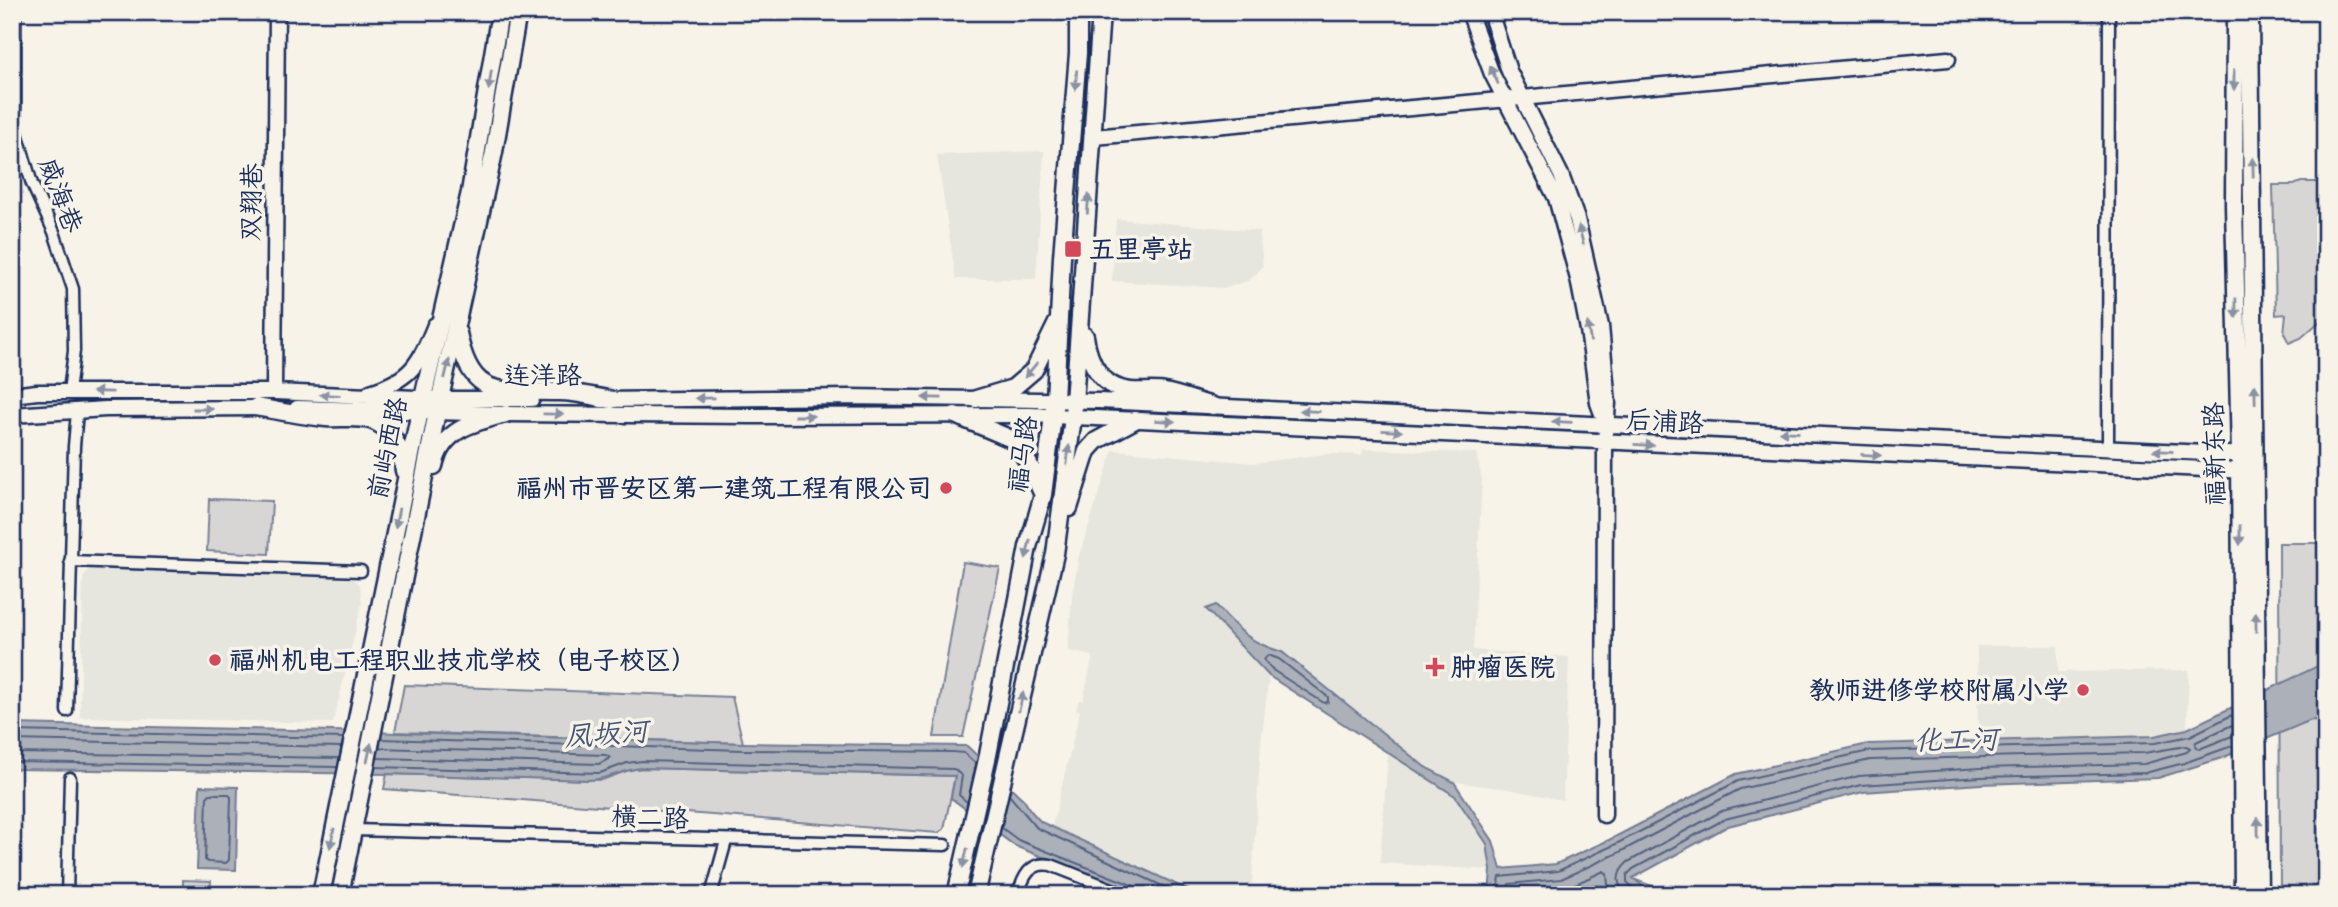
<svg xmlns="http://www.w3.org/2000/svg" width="2338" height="907" viewBox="0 0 2338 907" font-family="'Comic Neue','LXGW WenKai TC',sans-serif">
<rect width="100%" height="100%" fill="#f7f3e8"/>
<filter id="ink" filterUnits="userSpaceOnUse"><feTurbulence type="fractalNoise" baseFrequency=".0143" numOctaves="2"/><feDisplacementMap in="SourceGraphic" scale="14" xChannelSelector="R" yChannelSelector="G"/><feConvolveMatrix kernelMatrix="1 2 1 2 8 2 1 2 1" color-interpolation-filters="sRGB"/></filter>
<g filter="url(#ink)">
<path fill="#e6e5de" d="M 1044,151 L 1036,279 L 956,279 L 937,155 Z
M 1116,219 L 1259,231 L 1263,266 L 1250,280 L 1226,288 L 1112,281 Z
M 1363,449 L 1476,453 L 1482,480 L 1473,650 L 1569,657 L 1563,800 L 1508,789 L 1454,782 L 1425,767 L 1283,652 L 1258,645 L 1244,635 L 1216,605 L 1207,610 L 1269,676 L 1261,743 L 1251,895 L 1199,895 L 1052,827 L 1080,711 L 1076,709 L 1079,700 L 1083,701 L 1093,656 L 1068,651 L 1072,595 L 1079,556 L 1113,450 L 1254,463 L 1326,454 L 1362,455 Z
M 89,569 L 180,569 L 354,579 L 360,585 L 362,603 L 333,723 L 80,717 L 83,578 Z
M 1977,646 L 2058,646 L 2058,672 L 2189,670 L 2187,729 L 2144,737 L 1978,742 Z
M 1388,753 L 1455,796 L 1487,844 L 1491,870 L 1380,863 Z"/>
<path fill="#d7d6d4" stroke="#798299" stroke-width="2" d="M 2301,182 L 2326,182 L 2326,321 L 2319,322 L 2301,338 L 2289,343 L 2284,333 L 2286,314 L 2276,315 L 2273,185 L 2294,185 Z
M 209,499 L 272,501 L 269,554 L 207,551 Z
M 2279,543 L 2326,543 L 2326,895 L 2280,895 Z
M 963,562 L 1000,568 L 963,737 L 934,737 Z
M 404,685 L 732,697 L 743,743 L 395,732 Z
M 642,768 L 955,776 L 944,829 L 938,833 L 384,789 L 387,774 L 602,780 L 629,770 Z
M 1633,879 L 1676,895 L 1592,895 Z
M 183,880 L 211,881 L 210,895 L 183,895 Z"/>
<path fill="#acb0b9" stroke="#727c95" stroke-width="2" d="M 1216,605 C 1240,631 1248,642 1282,652 L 1425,767 L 1454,782 L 1493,841 L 1501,869 L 1556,864 L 1609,840 L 1736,774 L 1868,744 L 2154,736 L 2187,729 L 2326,662 L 2326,721 L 2311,720 L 2222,758 L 2158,778 L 1981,784 L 1863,792 L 1728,826 L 1633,878 L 1653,895 L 1489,895 L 1491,870 L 1487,844 L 1455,796 L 1269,676 L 1206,609 Z
M 12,724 L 333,731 L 743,743 L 967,746 L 1024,800 L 1030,810 L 1041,822 L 1199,895 L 1137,895 L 1015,846 L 951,798 L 955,776 L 642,768 C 623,769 608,780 588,780 L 387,774 L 12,769 Z
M 200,786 L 238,787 L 236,870 L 197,869 Z
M 2326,840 L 2326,892 L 2319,863 Z"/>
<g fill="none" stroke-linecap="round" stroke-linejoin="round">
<path stroke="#556382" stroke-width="2" d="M 1268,655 L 1279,659 L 1328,697 L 1328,702 L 1324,703 L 1274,671 L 1264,660 Z
M 2232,725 L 2196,742 L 2195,746 L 2199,749 L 2232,736
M 12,731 L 343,738
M 381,739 L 743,750 L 953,752 L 964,753 L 976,764
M 12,740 L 342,747
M 12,753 L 339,758
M 377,758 L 599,764 L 610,758 L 606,755 L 379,748
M 12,762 L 337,767
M 375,767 L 600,773 L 627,763 L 642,761 L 954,769 L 962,776 L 959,795 L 967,802
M 210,794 L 228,794 L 231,797 L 229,860 L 226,863 L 208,862 L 205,860 L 207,797 Z
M 1009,795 L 1037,828 L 1182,895
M 1002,828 L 1018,840 L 1132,885 L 1136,889 L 1137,895
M 1497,895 L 1500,877 L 1558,871 L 1612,846 L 1738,781 L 1869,751 L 2155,743 L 2190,736 L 2232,715
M 1505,895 L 1509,884 L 1561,879 L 1616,854 L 1740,789 L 1870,760 L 2144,753 L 2186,746 L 2190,748 L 2187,752 L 2144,764 L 1980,768 L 1859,776 L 1722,811 L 1628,862 C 1616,873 1615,884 1627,895
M 1517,895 L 1562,890 L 1604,871 L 1607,874 L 1608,885 L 1612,895
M 1641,895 L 1627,882 L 1627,875 L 1633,869 L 1725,819 L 1861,785 L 1980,777 L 2145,773 L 2184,763 L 2232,746"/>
<defs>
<path id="street" d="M 15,12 L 15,126 L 32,184 L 54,232 L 73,289 L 74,351 L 69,392
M 2108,448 L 2109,12
M 70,561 L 361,571
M 67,711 L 74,446 L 77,412
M 353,830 L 945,845
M 67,895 L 70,778
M 711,895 L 726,841
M 1018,895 C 1023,877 1030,861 1051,865 L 1127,895"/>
<path id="secondary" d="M 1469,12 L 1492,74 L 1556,198 L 1578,279 L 1588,330 L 1598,403 L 1604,419
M 1490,12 L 1509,71 L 1561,175 L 1577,219 L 1601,326 L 1608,403 L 1605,442 L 1604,815
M 1094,137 L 1948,59
M 274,392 L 277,12
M 370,392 C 412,379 419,364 435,325
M 12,395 L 37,392 L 274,392 L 440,399 L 532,399
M 601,400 L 849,397 L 1099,401 L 2249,455
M 297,408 L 506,414 L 750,416 L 1031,415 L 2249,471
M 12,415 L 106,409 L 266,408"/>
<path id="primary" d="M 2235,12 L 2234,205 L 2240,455 L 2243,895
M 2250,12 L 2259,895
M 458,333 C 471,401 501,390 559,392 C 576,392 595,397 612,400
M 1085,336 C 1088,362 1102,389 1131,391 C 1142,392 1154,390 1165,392 C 1181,395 1197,402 1213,406
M 976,399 L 1013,388 L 1034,370 L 1057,323
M 256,407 C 280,411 303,416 326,418 C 340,419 356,416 370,420 C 392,426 402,451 404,471
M 955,415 L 1014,440 L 1029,464 L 1043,495
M 434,466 C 442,429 474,422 506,414
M 1069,508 L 1087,451 L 1096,441 L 1135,420
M 321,895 L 420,411 L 470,192 L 500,12
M 340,895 L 437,412 L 494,152 L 518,12
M 956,895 L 988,755 L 1028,547 L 1043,495 L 1055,400 L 1062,257 L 1078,53 L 1078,12
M 976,895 L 1055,554 L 1073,417 L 1101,12"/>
</defs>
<use href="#street" stroke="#1b2f5e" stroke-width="15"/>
<use href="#secondary" stroke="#1b2f5e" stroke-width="19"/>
<use href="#primary" stroke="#1b2f5e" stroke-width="21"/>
<use href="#street" stroke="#f7f3e8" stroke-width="10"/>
<use href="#secondary" stroke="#f7f3e8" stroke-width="14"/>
<use href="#primary" stroke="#f7f3e8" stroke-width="16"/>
</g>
<defs><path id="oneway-solid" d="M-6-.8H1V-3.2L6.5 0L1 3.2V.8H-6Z" transform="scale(1.75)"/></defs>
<g fill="#8991a3">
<use href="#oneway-solid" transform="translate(1494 75) rotate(-115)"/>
<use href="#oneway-solid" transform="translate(490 80) rotate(98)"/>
<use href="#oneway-solid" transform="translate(1076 80) rotate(94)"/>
<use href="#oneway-solid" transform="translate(2234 80) rotate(90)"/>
<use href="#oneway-solid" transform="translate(2253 167) rotate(-91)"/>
<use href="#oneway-solid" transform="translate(1088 204) rotate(-86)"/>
<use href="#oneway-solid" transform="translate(1581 235) rotate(-104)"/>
<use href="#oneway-solid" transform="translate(2236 308) rotate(89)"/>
<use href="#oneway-solid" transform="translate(1589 332) rotate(-99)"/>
<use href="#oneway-solid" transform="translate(447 369) rotate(-76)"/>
<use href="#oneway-solid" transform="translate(1031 370) rotate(130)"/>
<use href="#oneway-solid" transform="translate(103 392) rotate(-179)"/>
<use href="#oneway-solid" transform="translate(2255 394) rotate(-91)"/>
<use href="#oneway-solid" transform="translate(330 395) rotate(-178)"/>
<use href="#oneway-solid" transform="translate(705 398) rotate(179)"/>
<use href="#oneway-solid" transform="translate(932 398) rotate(-179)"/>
<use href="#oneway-solid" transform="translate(203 409)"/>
<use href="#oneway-solid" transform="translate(1310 411) rotate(-177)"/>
<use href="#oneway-solid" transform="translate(553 414) rotate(1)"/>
<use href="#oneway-solid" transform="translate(804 416)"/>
<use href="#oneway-solid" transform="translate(1165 421) rotate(3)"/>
<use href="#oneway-solid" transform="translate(1562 422) rotate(-178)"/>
<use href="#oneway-solid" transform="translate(1392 431) rotate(3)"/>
<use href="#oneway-solid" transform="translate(1789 432) rotate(-177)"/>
<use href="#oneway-solid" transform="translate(1644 445) rotate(3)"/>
<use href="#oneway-solid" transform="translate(2163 451) rotate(-177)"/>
<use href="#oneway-solid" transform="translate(1068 455) rotate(-83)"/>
<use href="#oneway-solid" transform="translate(1871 455) rotate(3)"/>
<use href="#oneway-solid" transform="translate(397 518) rotate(101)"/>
<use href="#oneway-solid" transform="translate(2240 535) rotate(90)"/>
<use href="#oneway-solid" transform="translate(1028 549) rotate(103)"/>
<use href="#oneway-solid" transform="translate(2256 622) rotate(-90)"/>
<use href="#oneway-solid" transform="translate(1021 702) rotate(-77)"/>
<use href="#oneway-solid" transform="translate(369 753) rotate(-78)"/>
<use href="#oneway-solid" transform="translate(2258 827) rotate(-91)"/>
<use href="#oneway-solid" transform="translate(332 838) rotate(102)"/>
<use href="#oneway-solid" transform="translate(965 858) rotate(103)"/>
</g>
</g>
<g fill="#d1495b" stroke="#f7f3e8" stroke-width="2.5">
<rect x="1064" y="240" width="18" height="18" rx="3.5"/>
<circle cx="946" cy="488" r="7"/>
<circle cx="215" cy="660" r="7"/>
<path d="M1431.5 656.5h7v7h7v7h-7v7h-7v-7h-7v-7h7z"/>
<circle cx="2083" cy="690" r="7"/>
</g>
<g text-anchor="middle" stroke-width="7" stroke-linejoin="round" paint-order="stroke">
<g font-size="26" fill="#1b2f5e" stroke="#f7f3e8">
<text transform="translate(61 195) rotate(69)" y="9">威海巷</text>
<text transform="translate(251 202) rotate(-89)" y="9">双翔巷</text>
<text x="543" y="384">连洋路</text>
<text transform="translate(1665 421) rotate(3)" y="9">后浦路</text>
<text transform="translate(387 448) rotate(-78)" y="9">前屿西路</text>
<text transform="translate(1022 454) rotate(-82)" y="9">福马路</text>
<text transform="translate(2214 454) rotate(-91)" y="9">福新东路</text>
<text transform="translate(650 817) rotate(2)" y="9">横二路</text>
</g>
<g font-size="26" font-weight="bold" fill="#1b2f5e" stroke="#f7f3e8" text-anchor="start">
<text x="1089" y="258">五里亭站</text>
<text x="932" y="497" text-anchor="end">福州市晋安区第一建筑工程有限公司</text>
<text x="229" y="669">福州机电工程职业技术学校（电子校区）</text>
<text x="1451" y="676">肿瘤医院</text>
<text x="2069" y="699" text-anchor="end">教师进修学校附属小学</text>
</g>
<g font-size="28" font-style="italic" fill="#465679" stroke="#f7f3e8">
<text transform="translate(606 733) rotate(-4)" y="10">凤坂河</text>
<text transform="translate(1956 739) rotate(-1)" y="10">化工河</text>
</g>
</g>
<rect width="2338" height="907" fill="none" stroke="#f7f3e8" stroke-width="42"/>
<rect x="21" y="21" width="2296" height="865" fill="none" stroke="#1b2f5e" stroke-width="2.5" filter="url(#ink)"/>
</svg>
